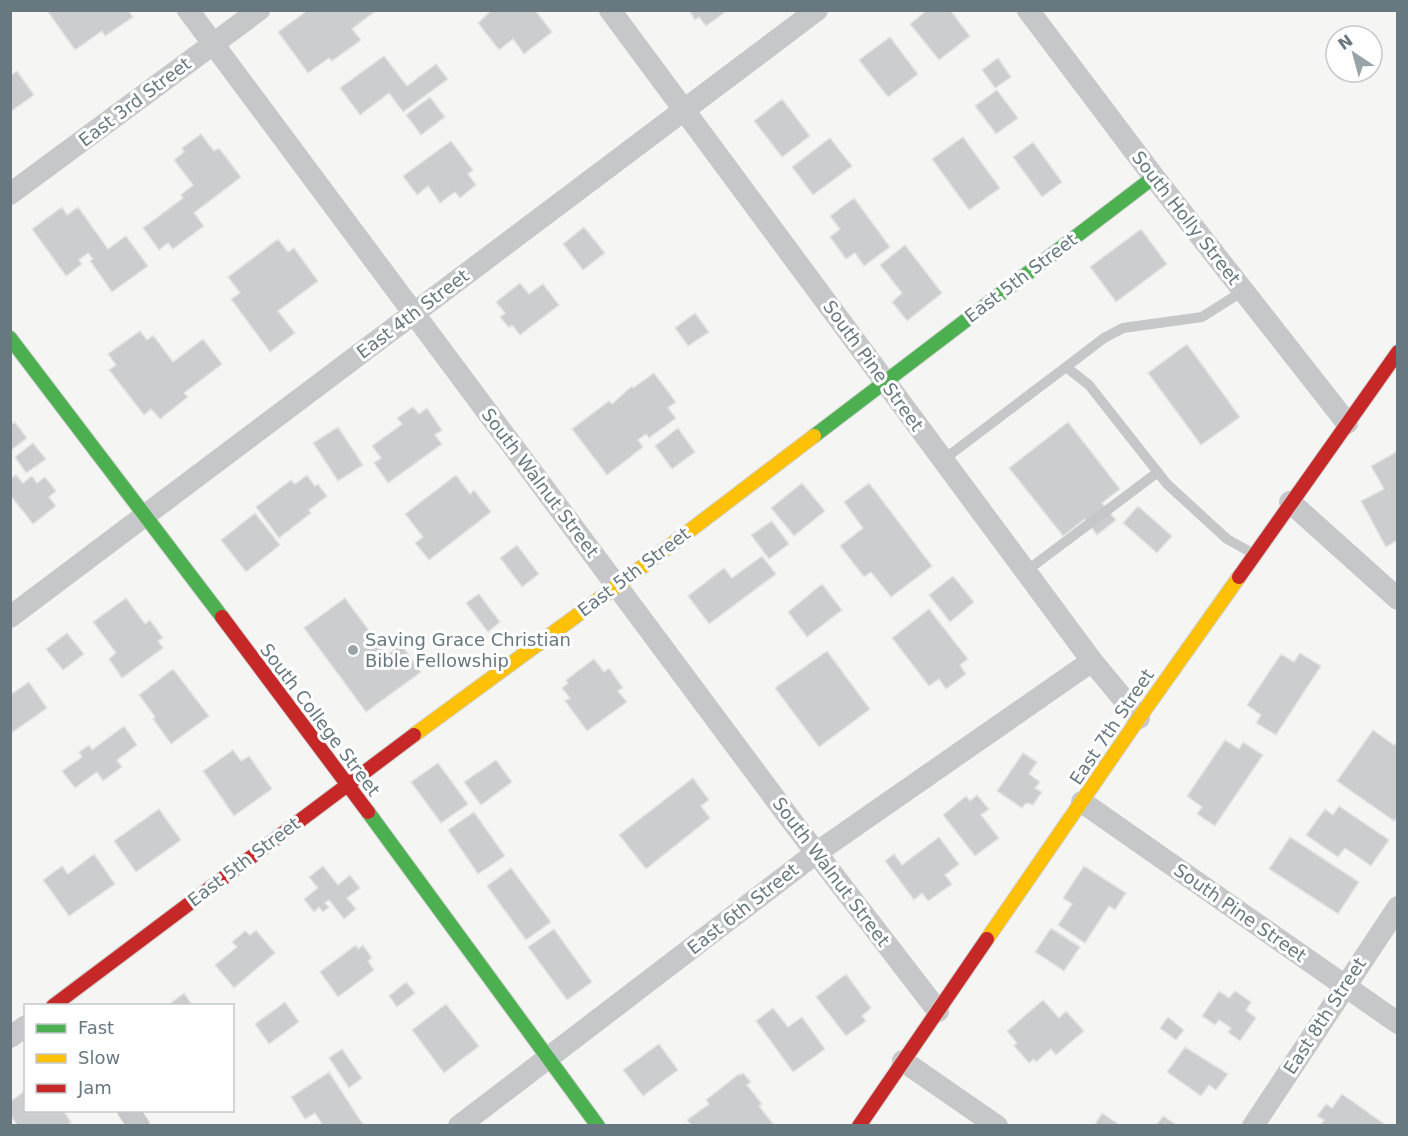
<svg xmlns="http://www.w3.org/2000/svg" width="1408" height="1136" viewBox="0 0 1408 1136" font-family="'DejaVu Sans',sans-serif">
<rect width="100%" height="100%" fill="#f5f5f4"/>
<path fill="#cccdce" stroke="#e4e4e4" stroke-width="1.5" d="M 51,10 L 128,10 L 133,17 L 105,36 L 102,31 L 75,50 L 48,12 Z
M 308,10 L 377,10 L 352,29 L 361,40 L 332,61 L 329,58 L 308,73 L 278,32 Z
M 492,10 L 535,10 L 552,32 L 524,54 L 513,39 L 499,50 L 478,23 Z
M 689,10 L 728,10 L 706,26 L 699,17 L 695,20 Z
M 927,10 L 950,10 L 970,36 L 939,60 L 910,24 Z
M 890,37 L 918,74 L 888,97 L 859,60 Z
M 384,56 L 407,86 L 436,64 L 448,79 L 403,112 L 389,93 L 360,115 L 340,88 Z
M 998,58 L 1011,77 L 995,88 L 982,70 Z
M 17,71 L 34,95 L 10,112 L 10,76 Z
M 997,90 L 1018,118 L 996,134 L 975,106 Z
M 430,97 L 445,117 L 421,135 L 406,115 Z
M 782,99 L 810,136 L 782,157 L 754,121 Z
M 201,134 L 214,151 L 219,148 L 241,177 L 194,213 L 204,226 L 173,249 L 168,243 L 159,250 L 143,228 L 183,198 L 181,195 L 193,185 L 174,160 L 184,152 L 182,148 Z
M 963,137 L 1000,188 L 969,210 L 932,159 Z
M 830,138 L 852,166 L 813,195 L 792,167 Z
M 451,141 L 473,170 L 468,174 L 476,185 L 460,198 L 455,192 L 440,203 L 428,186 L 417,195 L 403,176 Z
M 1033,142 L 1062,182 L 1042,197 L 1013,157 Z
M 854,198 L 890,247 L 864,266 L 855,253 L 846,259 L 830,237 L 840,229 L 830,216 Z
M 62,207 L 67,215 L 78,207 L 108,249 L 126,236 L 148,266 L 112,292 L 90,261 L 93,259 L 88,253 L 79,260 L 82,264 L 66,276 L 32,229 Z
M 584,227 L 605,253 L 583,270 L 563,244 Z
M 1141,229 L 1167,264 L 1116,302 L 1090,267 Z
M 278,239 L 288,252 L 294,248 L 318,281 L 278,311 L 295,333 L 270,352 L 231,299 L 240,293 L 228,277 Z
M 905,245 L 942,293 L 907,321 L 892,302 L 902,293 L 880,265 Z
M 520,283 L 529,294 L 543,284 L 559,305 L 520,335 L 512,325 L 509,328 L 500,317 L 505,313 L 496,302 Z
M 695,313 L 709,332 L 688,346 L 675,328 Z
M 140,331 L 147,340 L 153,335 L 173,362 L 203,339 L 222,364 L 184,393 L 188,397 L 160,419 L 151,409 L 144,415 L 109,370 L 116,365 L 108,354 Z
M 1187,344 L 1240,417 L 1201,445 L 1148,373 Z
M 654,373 L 676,402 L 668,408 L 676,418 L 649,438 L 646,434 L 638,440 L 643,447 L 607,475 L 572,429 L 609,401 L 612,404 L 632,386 L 633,388 Z
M 413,407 L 419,414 L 427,408 L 442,430 L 435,435 L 442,444 L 388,483 L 374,463 L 381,458 L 372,446 L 402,424 L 397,418 Z
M 15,422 L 27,438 L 10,451 L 10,425 Z
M 1068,422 L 1120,489 L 1102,503 L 1116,520 L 1097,535 L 1085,519 L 1063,536 L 1009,468 Z
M 338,427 L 363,465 L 338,481 L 313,443 Z
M 678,428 L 695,452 L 672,469 L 655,446 Z
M 33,443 L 46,459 L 26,473 L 15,457 Z
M 1398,451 L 1398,540 L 1386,547 L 1361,501 L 1384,489 L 1371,466 Z
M 16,475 L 23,483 L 32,476 L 37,483 L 45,477 L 56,491 L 49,497 L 56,506 L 33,524 L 10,495 L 10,479 Z
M 307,475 L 315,486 L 318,484 L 327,496 L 309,510 L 311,513 L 279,538 L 256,507 L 291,480 L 295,484 Z
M 456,475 L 470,494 L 474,490 L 491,512 L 429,560 L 415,543 L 423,537 L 405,514 Z
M 802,483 L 825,511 L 794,536 L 771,508 Z
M 869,483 L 932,566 L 891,597 L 871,572 L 864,577 L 840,546 L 863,528 L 844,502 Z
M 1138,506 L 1172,536 L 1157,553 L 1123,523 Z
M 255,513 L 280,545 L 246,572 L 221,540 Z
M 772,521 L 789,544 L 769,559 L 751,535 Z
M 517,545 L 539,574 L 522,587 L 500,558 Z
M 762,556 L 776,574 L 709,624 L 688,596 L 724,568 L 732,578 Z
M 953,576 L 974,602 L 950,622 L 929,595 Z
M 822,584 L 842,610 L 807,637 L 788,612 Z
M 479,594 L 500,622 L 488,632 L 466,603 Z
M 126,598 L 145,624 L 150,620 L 163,638 L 158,641 L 163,648 L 122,678 L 109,659 L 116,653 L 93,622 Z
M 345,598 L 387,655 L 401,644 L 421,672 L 366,712 L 304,628 Z
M 929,609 L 968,659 L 960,665 L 966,674 L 946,689 L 939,679 L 929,686 L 892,638 Z
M 67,633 L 84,654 L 63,670 L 46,649 Z
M 827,651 L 870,709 L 819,747 L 775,688 Z
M 1300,653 L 1321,666 L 1276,735 L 1256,723 L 1261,715 L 1247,705 L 1281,654 L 1294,662 Z
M 594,659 L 604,672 L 609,668 L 623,688 L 618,691 L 627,702 L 587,731 L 565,701 L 570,698 L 562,688 L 568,683 L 566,680 Z
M 173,669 L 209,716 L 171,744 L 153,719 L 155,717 L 139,695 Z
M 29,682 L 47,708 L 10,734 L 10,695 Z
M 124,726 L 137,745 L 117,760 L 122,767 L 103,781 L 97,772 L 75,788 L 62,771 L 82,757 L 79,752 L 89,745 L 92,750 Z
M 1373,730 L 1394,745 L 1398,740 L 1398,816 L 1394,821 L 1337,781 Z
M 1225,740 L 1239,749 L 1243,742 L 1263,755 L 1215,826 L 1197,814 L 1202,807 L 1187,796 Z
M 233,750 L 241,761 L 249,756 L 272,789 L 234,816 L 203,771 Z
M 1023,753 L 1037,762 L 1029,774 L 1040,782 L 1035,788 L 1042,792 L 1033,805 L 1026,803 L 1022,808 L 997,791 Z
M 496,760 L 512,782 L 481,805 L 464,782 Z
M 438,763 L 468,804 L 441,823 L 411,782 Z
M 693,778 L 709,800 L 701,806 L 710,818 L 646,869 L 619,835 Z
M 977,795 L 989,809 L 981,815 L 999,838 L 975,856 L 943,815 L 966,796 L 970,801 Z
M 1339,806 L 1389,840 L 1371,866 L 1345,848 L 1338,857 L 1306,835 L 1325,809 L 1333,815 Z
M 159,809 L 181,840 L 136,872 L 114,841 Z
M 474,812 L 505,856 L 478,874 L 448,830 Z
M 939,837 L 959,864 L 945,875 L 952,884 L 928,901 L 922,893 L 914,900 L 885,861 L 894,854 L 902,865 Z
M 1290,837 L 1359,882 L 1338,914 L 1269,869 Z
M 94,854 L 115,884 L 69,916 L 43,880 L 62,866 L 68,874 Z
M 323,866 L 338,885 L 350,875 L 360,888 L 347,898 L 356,909 L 344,919 L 329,900 L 325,903 L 329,907 L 323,912 L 319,907 L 314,912 L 304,899 L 318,888 L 309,877 Z
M 1084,866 L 1126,893 L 1115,910 L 1109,906 L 1085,943 L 1058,925 L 1072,904 L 1063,898 Z
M 511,868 L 551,922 L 526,940 L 487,886 Z
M 1051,928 L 1080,947 L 1064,971 L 1035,952 Z
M 554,929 L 592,982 L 567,1000 L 528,947 Z
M 256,930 L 275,953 L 234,988 L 215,965 L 237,947 L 232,942 L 245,931 L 250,935 Z
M 356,945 L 358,949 L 363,945 L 372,958 L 368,961 L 374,970 L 338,997 L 320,972 Z
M 846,974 L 871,1008 L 862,1016 L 866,1021 L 846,1036 L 816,997 Z
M 406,982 L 415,993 L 397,1007 L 389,996 Z
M 1219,991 L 1229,998 L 1235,991 L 1251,1002 L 1246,1010 L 1256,1018 L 1240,1041 L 1228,1032 L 1231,1028 L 1219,1020 L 1215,1025 L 1202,1016 Z
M 184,993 L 193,1006 L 167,1006 Z
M 1043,1000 L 1059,1018 L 1066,1011 L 1084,1031 L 1056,1055 L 1051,1049 L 1036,1062 L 1034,1059 L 1029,1063 L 1014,1046 L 1017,1043 L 1007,1031 Z
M 285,1002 L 299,1022 L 269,1044 L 255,1024 Z
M 446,1004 L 479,1046 L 444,1073 L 412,1030 Z
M 773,1008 L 788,1027 L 802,1017 L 825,1049 L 793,1072 L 756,1021 Z
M 1168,1017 L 1184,1030 L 1176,1040 L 1160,1028 Z
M 659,1044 L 678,1070 L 643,1096 L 623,1070 Z
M 1185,1047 L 1228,1074 L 1216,1090 L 1209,1085 L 1201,1096 L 1167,1072 Z
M 342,1049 L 362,1078 L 349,1088 L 329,1058 Z
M 329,1072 L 364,1126 L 323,1126 L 315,1113 L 305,1119 L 291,1097 Z
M 743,1073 L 751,1082 L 747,1085 L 762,1104 L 759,1106 L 774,1125 L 692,1126 L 687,1120 L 709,1104 L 706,1100 L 739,1074 L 740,1075 Z
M 26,1090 L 26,1110 L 63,1110 L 71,1122 L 67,1126 L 18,1126 L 10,1115 L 10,1102 Z
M 1342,1094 L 1387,1126 L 1320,1126 L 1324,1120 L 1317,1116 L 1326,1104 L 1332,1108 Z
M 1102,1113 L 1121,1126 L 1094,1126 Z
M 1163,1116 L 1178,1126 L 1156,1126 Z"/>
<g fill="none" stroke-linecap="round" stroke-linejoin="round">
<defs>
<path id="fast" d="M 10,338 L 222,617
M 814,436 L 1154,177
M 368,812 L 598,1126"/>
<path id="slow" d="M 414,735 L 617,586 L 814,436
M 987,939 L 1139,718 L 1239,577"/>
<path id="jam" d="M 1239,577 L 1398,352
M 222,617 L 368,812
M 53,1006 L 414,735
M 859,1126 L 987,939"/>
</defs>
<use href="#fast" stroke="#d0d1d1" stroke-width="16"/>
<use href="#slow" stroke="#d0d1d1" stroke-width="16"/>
<use href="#jam" stroke="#d0d1d1" stroke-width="16"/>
<path stroke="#c6c7c8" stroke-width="10" d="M 1066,367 L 1104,338 L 1123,328 L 1202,317 L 1243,291
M 943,460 L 1066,367 L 1089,385 L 1167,484 L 1227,539 L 1252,553
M 1025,572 L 1158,472"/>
<path stroke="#c6c7c8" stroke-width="22" d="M 188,10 L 794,824 L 938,1011
M 610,10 L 1092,661 L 1139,718
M 1028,10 L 1154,177 L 1347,423
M 10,194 L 259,10
M 1290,502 L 1398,599
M 10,617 L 817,10
M 1082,802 L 1398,1023
M 10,1037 L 26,1026
M 903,1061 L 997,1126
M 128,1110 L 139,1126
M 459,1126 L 816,853 L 1092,661
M 1253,1126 L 1398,907"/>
<use href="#fast" stroke="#4caf50" stroke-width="14"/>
<use href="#slow" stroke="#ffc107" stroke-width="14"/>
<use href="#jam" stroke="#c62828" stroke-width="14"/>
</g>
<circle fill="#99a4a9" stroke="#fff" stroke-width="2" cx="353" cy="650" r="6"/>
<g text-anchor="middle" stroke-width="6" stroke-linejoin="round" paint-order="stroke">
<g font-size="18" fill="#687881" stroke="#fff">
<text transform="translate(135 102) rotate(-37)" y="6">East 3rd Street</text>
<text transform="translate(1186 218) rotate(52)" y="6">South Holly Street</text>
<text transform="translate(1021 278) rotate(-37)" y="6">East 5th Street</text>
<text transform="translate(413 314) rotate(-37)" y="6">East 4th Street</text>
<text transform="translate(873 366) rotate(54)" y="6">South Pine Street</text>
<text transform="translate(540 483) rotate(53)" y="6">South Walnut Street</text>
<text transform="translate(634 572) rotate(-37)" y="6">East 5th Street</text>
<text transform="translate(320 720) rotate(53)" y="6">South College Street</text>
<text transform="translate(1112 727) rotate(-56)" y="6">East 7th Street</text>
<text transform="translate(244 862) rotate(-37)" y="6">East 5th Street</text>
<text transform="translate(831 872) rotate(53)" y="6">South Walnut Street</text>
<text transform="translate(743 909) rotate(-38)" y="6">East 6th Street</text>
<text transform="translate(1240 913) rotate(35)" y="6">South Pine Street</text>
<text transform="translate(1325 1016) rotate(-57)" y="6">East 8th Street</text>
</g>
<g font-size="18" fill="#687881" stroke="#fff" text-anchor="start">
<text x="365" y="646">Saving Grace Christian<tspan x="365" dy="21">Bible Fellowship</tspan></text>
</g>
</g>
<rect width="1408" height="1136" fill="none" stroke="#687881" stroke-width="24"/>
<rect x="24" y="1004" width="210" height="108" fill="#ffffff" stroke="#c3c9cd" stroke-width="1.5"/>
<rect x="36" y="1024" width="30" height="9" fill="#4caf50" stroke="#c3c9cd" stroke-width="1.5"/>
<text x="78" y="1034" font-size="18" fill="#687881">Fast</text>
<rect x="36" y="1054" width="30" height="9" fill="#ffc107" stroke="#c3c9cd" stroke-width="1.5"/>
<text x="78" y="1064" font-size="18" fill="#687881">Slow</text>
<rect x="36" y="1084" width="30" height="9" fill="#c62828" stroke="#c3c9cd" stroke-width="1.5"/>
<text x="78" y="1094" font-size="18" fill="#687881">Jam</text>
<g transform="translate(1354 54) rotate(324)"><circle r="28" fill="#ffffff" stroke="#c3c9cd" stroke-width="1.5"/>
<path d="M0-4.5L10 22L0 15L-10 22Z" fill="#99a4a9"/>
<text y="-9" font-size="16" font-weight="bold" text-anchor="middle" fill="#687881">N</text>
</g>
</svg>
